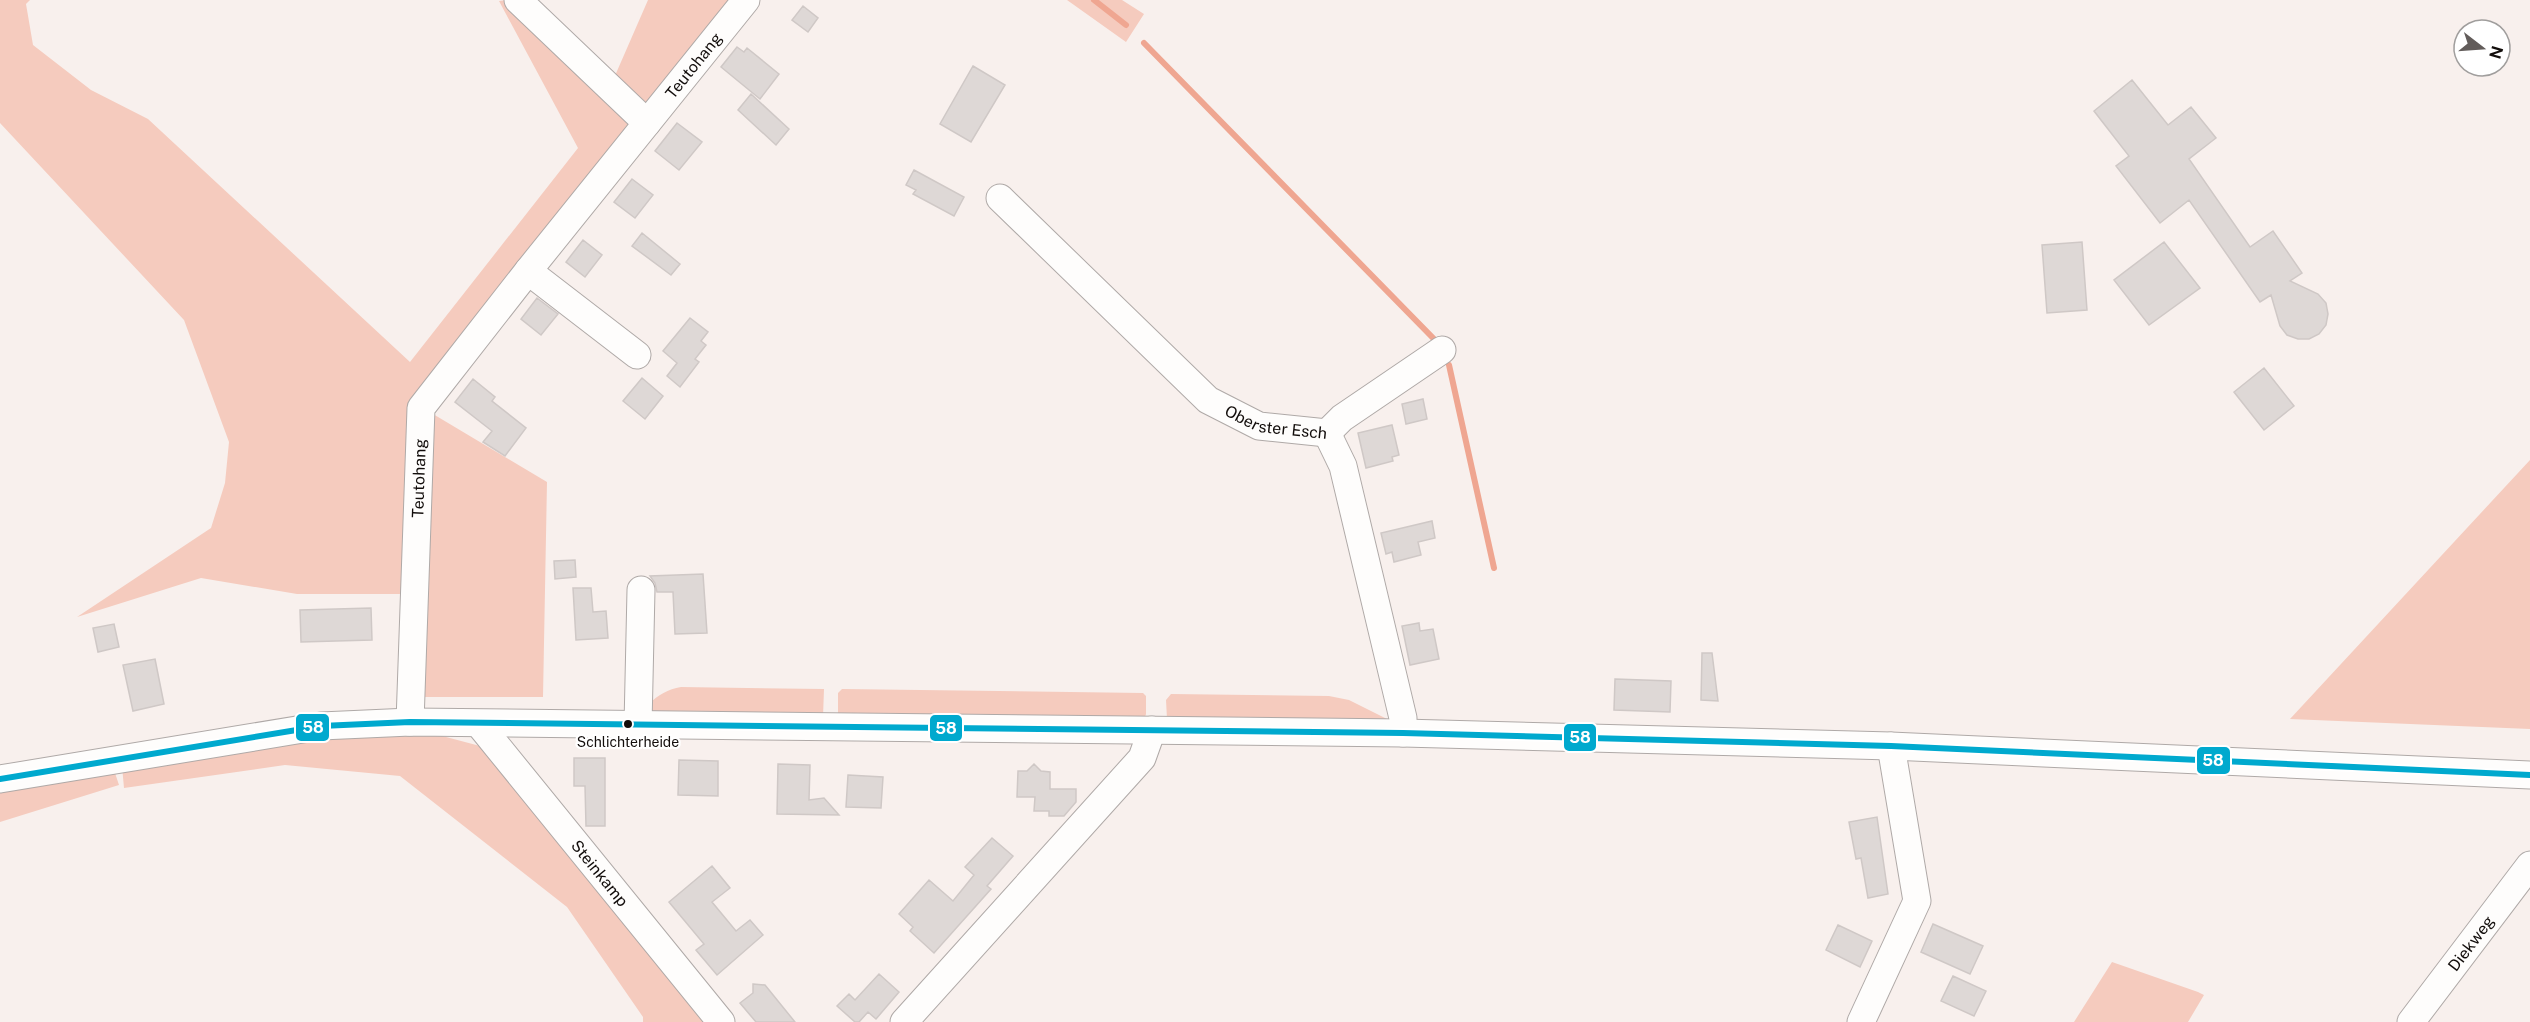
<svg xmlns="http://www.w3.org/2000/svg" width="2530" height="1022" viewBox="0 0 2530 1022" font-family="'Public Sans',sans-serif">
<rect width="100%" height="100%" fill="#f8f0ed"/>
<path fill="#f5cbbe" d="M 0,0 L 30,0 L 26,4 L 33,45 L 91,90 L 148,119 L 410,362 L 578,148 L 499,1 L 507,0 L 634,127 L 414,405 L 403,594 L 297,594 L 201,578 L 77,617 L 211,528 L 225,483 L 229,442 L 184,320 L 0,123 Z
M 648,0 L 735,0 L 650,107 L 614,78 Z
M 1067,0 L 1122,0 L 1144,14 L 1126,42 Z
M 428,411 L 547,482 L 543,697 L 422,697 Z
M 2530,460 L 2530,729 L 2290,719 Z
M 681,687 L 824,689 L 823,717 L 652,715 L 649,704 C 658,695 668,689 681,687 Z
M 842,689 L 1143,693 L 1146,696 L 1146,714 L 1145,717 L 838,717 L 838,693 Z
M 1171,694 L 1329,696 L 1349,700 L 1387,719 L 1384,724 L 1167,719 L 1166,700 Z
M 431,733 L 480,746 L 709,1022 L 643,1022 L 643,1017 L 567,907 L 400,776 L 285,765 L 124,788 L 122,766 L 286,742 Z
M 113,767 L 119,785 L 0,822 L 0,792 Z
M 2112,962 L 2198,992 L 2204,995 L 2188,1022 L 2074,1022 Z"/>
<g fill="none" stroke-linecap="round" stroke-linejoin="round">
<path stroke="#efa691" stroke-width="6" d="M 1094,0 L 1126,25
M 1144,43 L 1435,340
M 1449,365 L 1494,568"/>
</g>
<path fill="#ded8d6" stroke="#cfc8c6" stroke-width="1.5" d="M 803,6 L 818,18 L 808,32 L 792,20 Z
M 737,47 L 744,52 L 747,48 L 779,74 L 760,99 L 721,67 Z
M 973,66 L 1005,85 L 971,142 L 940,124 Z
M 2132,80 L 2168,125 L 2191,107 L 2216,138 L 2189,159 L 2250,247 L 2273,231 L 2302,273 L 2290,281 L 2318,294 L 2326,303 L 2328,314 L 2326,325 L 2319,334 L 2309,339 L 2298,339 L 2287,335 L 2280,326 L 2271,295 L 2260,302 L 2189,200 L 2160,223 L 2116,166 L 2129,156 L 2094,111 Z
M 751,94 L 789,129 L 776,145 L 738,110 Z
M 677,123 L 702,142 L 679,170 L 655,151 Z
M 914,170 L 964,197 L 954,216 L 913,194 L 916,190 L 906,185 Z
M 632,179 L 653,195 L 635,218 L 614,202 Z
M 642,233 L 680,264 L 671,275 L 632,246 Z
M 583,240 L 602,255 L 585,277 L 566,262 Z
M 2082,242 L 2087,310 L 2047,313 L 2042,245 Z
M 2164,242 L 2200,288 L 2149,325 L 2114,280 Z
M 537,298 L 558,314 L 541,335 L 521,319 Z
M 690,318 L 708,332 L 701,341 L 706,345 L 695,359 L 699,362 L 680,387 L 667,376 L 677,363 L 663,351 Z
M 2264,368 L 2294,406 L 2264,430 L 2234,392 Z
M 642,378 L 663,396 L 645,419 L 623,401 Z
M 473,379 L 495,397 L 492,401 L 526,428 L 505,456 L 483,442 L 492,431 L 455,402 Z
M 1423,399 L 1427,419 L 1406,424 L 1402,404 Z
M 1392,425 L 1399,455 L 1392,457 L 1393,461 L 1366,468 L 1358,433 Z
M 1432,521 L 1435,538 L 1418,542 L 1421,555 L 1394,562 L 1392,552 L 1386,554 L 1381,533 Z
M 575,560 L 576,577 L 555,579 L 554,561 Z
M 703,574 L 707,633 L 675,634 L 673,592 L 657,592 L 655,583 L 650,576 Z
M 573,588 L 591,588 L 593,612 L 606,611 L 608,638 L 576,640 Z
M 371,608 L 372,640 L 301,642 L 300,610 Z
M 1419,623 L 1420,631 L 1433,629 L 1439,659 L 1410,665 L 1402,626 Z
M 114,624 L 119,647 L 98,652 L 93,628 Z
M 1702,653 L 1712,653 L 1718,701 L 1701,700 Z
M 155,659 L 164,704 L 133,711 L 123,665 Z
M 1615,679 L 1671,681 L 1670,712 L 1614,710 Z
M 574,758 L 605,758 L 605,826 L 586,826 L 585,786 L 574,786 Z
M 679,760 L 718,761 L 718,796 L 678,795 Z
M 778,764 L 810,765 L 809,800 L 824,798 L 839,815 L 777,814 Z
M 1034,764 L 1041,771 L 1050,772 L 1050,789 L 1076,789 L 1076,802 L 1064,816 L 1049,816 L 1049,811 L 1034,811 L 1035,797 L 1017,797 L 1018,771 L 1027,771 Z
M 848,775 L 883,777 L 881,808 L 846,807 Z
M 1877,817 L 1888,894 L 1868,898 L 1861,858 L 1856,859 L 1849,822 Z
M 992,838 L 1013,856 L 987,886 L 991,889 L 934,953 L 910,931 L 913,927 L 899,914 L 929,880 L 953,901 L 974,875 L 965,867 Z
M 712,866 L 730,888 L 712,902 L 736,931 L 750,920 L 763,935 L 717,975 L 696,950 L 704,944 L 669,902 Z
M 1933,924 L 1983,946 L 1970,974 L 1921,952 Z
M 1838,925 L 1872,941 L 1860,967 L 1826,950 Z
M 879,974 L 899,992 L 876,1019 L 868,1012 L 859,1022 L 855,1022 L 837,1006 L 849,994 L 855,1000 Z
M 1953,976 L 1986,991 L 1974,1016 L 1941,1001 Z
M 753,984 L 765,985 L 795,1022 L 756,1022 L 740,1003 L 753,993 Z"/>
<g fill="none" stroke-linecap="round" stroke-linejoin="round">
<defs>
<g id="minor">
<path d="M 518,0 L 647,123"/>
<path id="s1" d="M 1000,198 L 1208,400 L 1259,426 L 1327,433"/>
<path d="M 528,271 L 637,355"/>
<path d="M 1327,433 L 1343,466 L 1403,718 L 1403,733"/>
<path d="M 1327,433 L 1342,418 L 1442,350"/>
<path id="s2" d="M 410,722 L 421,408 L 528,271 L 746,0"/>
<path id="s3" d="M 479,724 L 721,1022"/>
<path d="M 638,725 L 641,590"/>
<path d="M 0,779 L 321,726 L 410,722 L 1403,733 L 1891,746 L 2530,775"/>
<path d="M 904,1022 L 1142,758 L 1152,730"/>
<path d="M 1861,1022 L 1917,901 L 1891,746"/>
<path id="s4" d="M 2411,1022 L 2530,865"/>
</g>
</defs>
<use href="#minor" stroke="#afa9a7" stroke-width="29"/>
<use href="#minor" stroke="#fefdfc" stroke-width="27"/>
<defs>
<path id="bus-1" d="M 0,779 L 321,726 L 410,722 L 1403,733 L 1891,746 L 2530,775"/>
</defs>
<use href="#bus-1" stroke="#fff" stroke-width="10"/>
<use href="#bus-1" stroke="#00a9ce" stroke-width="6"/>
</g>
<circle fill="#120d0b" stroke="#fff" stroke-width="2" cx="628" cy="724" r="5"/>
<g text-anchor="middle" stroke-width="4.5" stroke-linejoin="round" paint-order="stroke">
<g font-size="14" fill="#120d0b" stroke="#fff">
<text x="628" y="747">Schlichterheide</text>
</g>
<g font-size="16" fill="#120d0b" stroke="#fff">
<text dy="6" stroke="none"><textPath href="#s2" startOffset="752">Teutohang</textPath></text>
<text dy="6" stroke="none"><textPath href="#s1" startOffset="363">Oberster Esch</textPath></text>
<text dy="6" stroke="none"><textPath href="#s2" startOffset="244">Teutohang</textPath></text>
<text dy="6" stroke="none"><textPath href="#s3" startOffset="192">Steinkamp</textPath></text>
<text dy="6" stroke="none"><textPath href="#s4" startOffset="99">Diekweg</textPath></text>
</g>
</g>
<g stroke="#fff" stroke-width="2">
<rect x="295" y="713" width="35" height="29" rx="6" fill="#00a9ce"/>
<rect x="929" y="714" width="34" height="28" rx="6" fill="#00a9ce"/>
<rect x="1563" y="723" width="34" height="29" rx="6" fill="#00a9ce"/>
<rect x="2196" y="746" width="35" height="29" rx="6" fill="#00a9ce"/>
</g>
<g font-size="16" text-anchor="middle" font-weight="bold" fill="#fff">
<text x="313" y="733">58</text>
<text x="946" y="734">58</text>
<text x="1580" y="743">58</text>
<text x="2213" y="766">58</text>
</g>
<g transform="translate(2482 48) rotate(107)"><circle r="28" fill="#ffffff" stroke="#a09e9d" stroke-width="1.5"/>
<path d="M0-4.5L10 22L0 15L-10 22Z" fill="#625c5a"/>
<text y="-9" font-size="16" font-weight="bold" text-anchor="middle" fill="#120d0b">N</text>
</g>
</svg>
